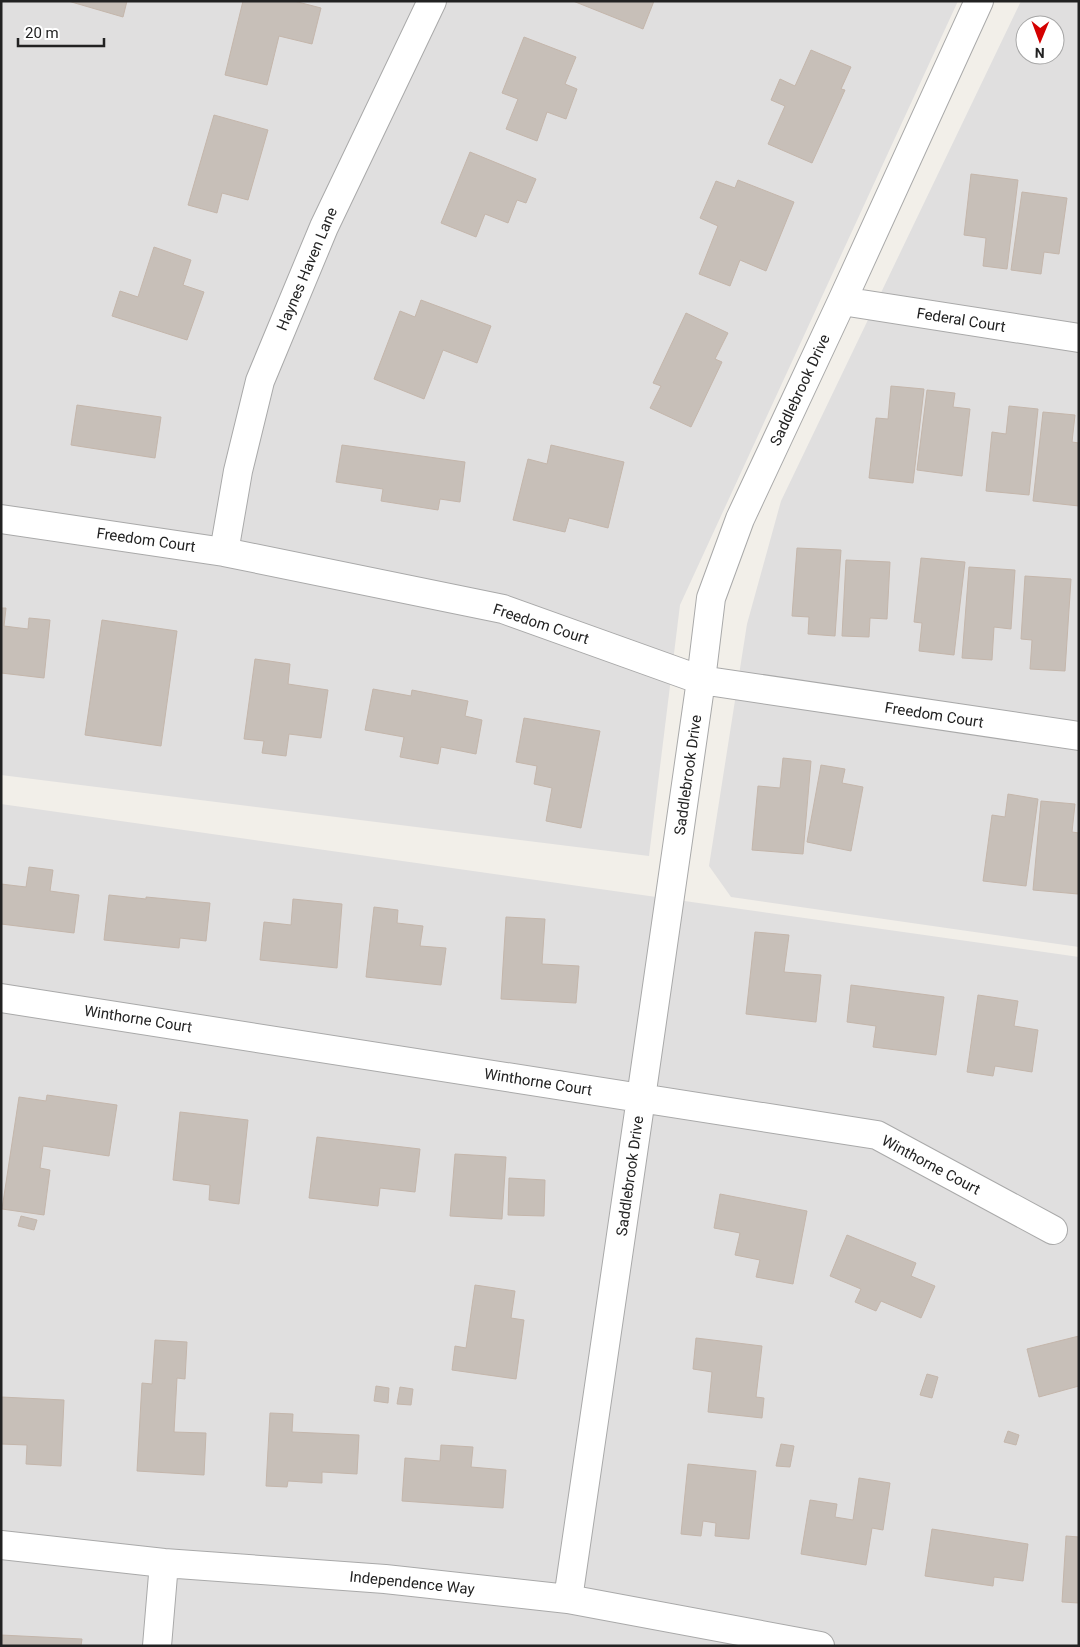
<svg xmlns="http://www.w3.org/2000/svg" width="1080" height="1647" viewBox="0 0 1080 1647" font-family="Roboto,sans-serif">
<rect width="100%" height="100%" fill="#f2efe9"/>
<path fill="#e0dfdf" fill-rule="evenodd" d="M 1,1 L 958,1 L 680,605 L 649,856 L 1,775 Z
M 1021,1 L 1079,1 L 1079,947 L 731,897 L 709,866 L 747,624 L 781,501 ZM 1025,25 L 1055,25 L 1055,55 L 1025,55 Z
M 1,804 L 1079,957 L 1079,1646 L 1,1646 Z"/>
<path fill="#c7bfb8" stroke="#c4b6ab" d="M 68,1 L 127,1 L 123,17 Z
M 243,1 L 294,1 L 321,8 L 312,44 L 279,36 L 267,85 L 225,75 Z
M 573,1 L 654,1 L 643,29 Z
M 524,37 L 576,57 L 565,84 L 577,89 L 566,119 L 547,112 L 537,141 L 506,129 L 518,99 L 502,93 Z
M 811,50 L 851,67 L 841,89 L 845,90 L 812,163 L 768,144 L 785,106 L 771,100 L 780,79 L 795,86 Z
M 214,115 L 268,130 L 248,200 L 222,193 L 217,213 L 188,205 Z
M 470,152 L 536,179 L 526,203 L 517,200 L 508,223 L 485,214 L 476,237 L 441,223 Z
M 971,174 L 1018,180 L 1007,269 L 983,266 L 986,238 L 964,235 Z
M 738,180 L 794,202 L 766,271 L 740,260 L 730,286 L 699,274 L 718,226 L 700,218 L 716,181 L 735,188 Z
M 1022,192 L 1067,198 L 1059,254 L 1044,252 L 1041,274 L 1011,270 Z
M 154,247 L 191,260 L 183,285 L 204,292 L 187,340 L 112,316 L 120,291 L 138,297 Z
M 421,300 L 491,326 L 477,363 L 443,350 L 424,399 L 374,379 L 400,311 L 415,317 Z
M 686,313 L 728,333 L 715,359 L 722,362 L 691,427 L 650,408 L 661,386 L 653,383 Z
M 891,386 L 924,389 L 913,483 L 869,478 L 876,418 L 888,419 Z
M 927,390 L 955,393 L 953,407 L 970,409 L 962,476 L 917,470 Z
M 77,405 L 161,417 L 155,458 L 71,445 Z
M 1009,406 L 1038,409 L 1029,495 L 986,491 L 992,432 L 1006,434 Z
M 1043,412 L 1075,415 L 1072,442 L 1079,443 L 1079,506 L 1033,501 Z
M 342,445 L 465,462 L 460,502 L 440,499 L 438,510 L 381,501 L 383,489 L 336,482 Z
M 551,445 L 624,462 L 608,528 L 569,518 L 565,532 L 513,520 L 528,459 L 547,464 Z
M 797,548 L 841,550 L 835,636 L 808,634 L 809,617 L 792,616 Z
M 921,558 L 965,562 L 954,655 L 919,651 L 922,623 L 914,622 Z
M 846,560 L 890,562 L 887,619 L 870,618 L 869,637 L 842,636 Z
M 969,567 L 1015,570 L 1011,629 L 994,627 L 992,660 L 962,658 Z
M 1025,576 L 1071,579 L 1065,671 L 1030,669 L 1032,640 L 1021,639 Z
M 1,608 L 6,608 L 4,626 L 28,629 L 29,618 L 50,620 L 44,678 L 1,673 Z
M 102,620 L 177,631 L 161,746 L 85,735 Z
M 255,659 L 290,664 L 288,684 L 328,690 L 321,738 L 289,734 L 286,756 L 262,753 L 264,741 L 244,739 Z
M 373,689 L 411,696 L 412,690 L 468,701 L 465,716 L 482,720 L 476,754 L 441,747 L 438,764 L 400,757 L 404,737 L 365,730 Z
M 524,718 L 600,731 L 581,828 L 546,821 L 552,788 L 534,784 L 537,766 L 516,762 Z
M 783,758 L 811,761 L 803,854 L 752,850 L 758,786 L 780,788 Z
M 821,765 L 845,769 L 842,783 L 863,787 L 851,851 L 807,842 Z
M 1008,794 L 1038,799 L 1026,886 L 983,881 L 992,815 L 1005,817 Z
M 1041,801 L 1075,804 L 1072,832 L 1079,833 L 1078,894 L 1033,890 Z
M 29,867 L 53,870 L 50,891 L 79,895 L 74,933 L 1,924 L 1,884 L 26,887 Z
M 109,895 L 146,899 L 146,897 L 210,903 L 206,941 L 180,938 L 179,948 L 104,940 Z
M 293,899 L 342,904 L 337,968 L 260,960 L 264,922 L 291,925 Z
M 374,907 L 398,910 L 397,923 L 423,926 L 420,946 L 446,948 L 441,985 L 366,977 Z
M 506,917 L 545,919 L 542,964 L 579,966 L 576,1003 L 501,999 Z
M 755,932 L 789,935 L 784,972 L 821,975 L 816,1022 L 746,1014 Z
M 851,985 L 944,997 L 936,1055 L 873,1047 L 876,1026 L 847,1022 Z
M 978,995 L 1018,1001 L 1014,1026 L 1038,1030 L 1032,1072 L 995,1066 L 993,1076 L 967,1072 Z
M 47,1095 L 117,1105 L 109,1156 L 43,1146 L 40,1168 L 50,1170 L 44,1215 L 2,1209 L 19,1097 L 46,1101 Z
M 180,1112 L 248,1120 L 239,1204 L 209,1200 L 210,1185 L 173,1180 Z
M 317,1137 L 420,1149 L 415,1192 L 380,1188 L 378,1206 L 309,1198 Z
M 455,1154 L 506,1157 L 502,1219 L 450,1216 Z
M 509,1178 L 545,1180 L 544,1216 L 508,1215 Z
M 720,1194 L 807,1211 L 793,1284 L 756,1277 L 760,1260 L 735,1255 L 740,1233 L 714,1228 Z
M 21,1216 L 37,1220 L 34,1230 L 18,1226 Z
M 847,1235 L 916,1263 L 911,1276 L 935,1286 L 921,1318 L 881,1301 L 876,1311 L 855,1302 L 861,1289 L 830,1276 Z
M 475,1285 L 515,1291 L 511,1318 L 524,1320 L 516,1379 L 452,1370 L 455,1346 L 466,1348 Z
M 1079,1336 L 1079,1386 L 1039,1397 L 1027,1349 Z
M 696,1338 L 762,1346 L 756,1397 L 764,1398 L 762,1418 L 708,1412 L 712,1372 L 693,1369 Z
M 155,1340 L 187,1342 L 185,1379 L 177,1378 L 174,1432 L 206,1433 L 204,1475 L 137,1471 L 142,1383 L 152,1384 Z
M 927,1374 L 938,1377 L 932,1398 L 920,1395 Z
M 376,1386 L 389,1388 L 388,1403 L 374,1401 Z
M 400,1387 L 413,1389 L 411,1405 L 397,1404 Z
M 1,1397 L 64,1400 L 61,1466 L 26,1464 L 27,1445 L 1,1444 Z
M 270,1413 L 293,1414 L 292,1432 L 359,1435 L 357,1474 L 322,1472 L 322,1483 L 288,1481 L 287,1487 L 266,1486 Z
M 1008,1431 L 1019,1435 L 1016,1445 L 1004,1442 Z
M 781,1444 L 794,1446 L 790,1467 L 776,1466 Z
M 441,1445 L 473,1447 L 471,1467 L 506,1470 L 503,1508 L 402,1501 L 405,1458 L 440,1461 Z
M 688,1464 L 756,1471 L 749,1539 L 715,1536 L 716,1523 L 703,1521 L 701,1536 L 681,1534 Z
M 859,1478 L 890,1483 L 883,1530 L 872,1528 L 866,1565 L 801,1554 L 810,1500 L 837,1504 L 835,1517 L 853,1520 Z
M 932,1529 L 1028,1544 L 1023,1581 L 994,1577 L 993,1586 L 925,1576 Z
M 1066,1536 L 1079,1537 L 1079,1603 L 1062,1602 Z
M 1,1635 L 82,1639 L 81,1646 L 1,1646 Z"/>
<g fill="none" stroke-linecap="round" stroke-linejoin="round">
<defs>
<path id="street" d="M 842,301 L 1079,338
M 1,519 L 224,552 L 503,609 L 701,680 L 1079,736
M 224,552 L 238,471 L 260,381 L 324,227 L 432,1
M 1,998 L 877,1135 L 1053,1230
M 1,1545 L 164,1563 L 385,1579 L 568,1599 L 820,1646
M 568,1599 L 641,1098 L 701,680 L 711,598 L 740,519 L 842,301 L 979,1
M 157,1646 L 164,1563"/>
</defs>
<use href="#street" stroke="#a9a9a9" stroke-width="30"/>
<use href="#street" stroke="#fff" stroke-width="28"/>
</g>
<g text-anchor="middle" stroke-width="5" stroke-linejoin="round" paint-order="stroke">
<g font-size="15" fill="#222" stroke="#fff">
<text transform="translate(307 269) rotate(-67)" y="5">Haynes Haven Lane</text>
<text transform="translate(961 320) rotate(9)" y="5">Federal Court</text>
<text transform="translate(800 390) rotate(-65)" y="5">Saddlebrook Drive</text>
<text transform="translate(146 540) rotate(8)" y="5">Freedom Court</text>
<text transform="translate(541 624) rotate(18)" y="5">Freedom Court</text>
<text transform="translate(934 715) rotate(9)" y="5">Freedom Court</text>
<text transform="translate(688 775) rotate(-82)" y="5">Saddlebrook Drive</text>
<text transform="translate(138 1019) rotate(9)" y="5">Winthorne Court</text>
<text transform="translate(538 1082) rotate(9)" y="5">Winthorne Court</text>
<text transform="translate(931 1165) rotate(28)" y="5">Winthorne Court</text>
<text transform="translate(630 1176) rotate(-82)" y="5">Saddlebrook Drive</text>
<text transform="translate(412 1583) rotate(6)" y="5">Independence Way</text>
</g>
</g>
<rect width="1080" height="1647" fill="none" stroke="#222222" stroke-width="5"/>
<g transform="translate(1040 40) rotate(181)"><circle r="24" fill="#ffffff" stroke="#a7a7a7"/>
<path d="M0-4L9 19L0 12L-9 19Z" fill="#d40000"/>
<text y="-8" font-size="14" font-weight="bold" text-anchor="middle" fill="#222222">N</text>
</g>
<path d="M18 38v8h86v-8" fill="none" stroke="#222222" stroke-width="2.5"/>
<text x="25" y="38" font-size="15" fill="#222222" stroke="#ffffff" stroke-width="4" paint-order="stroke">20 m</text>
</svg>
